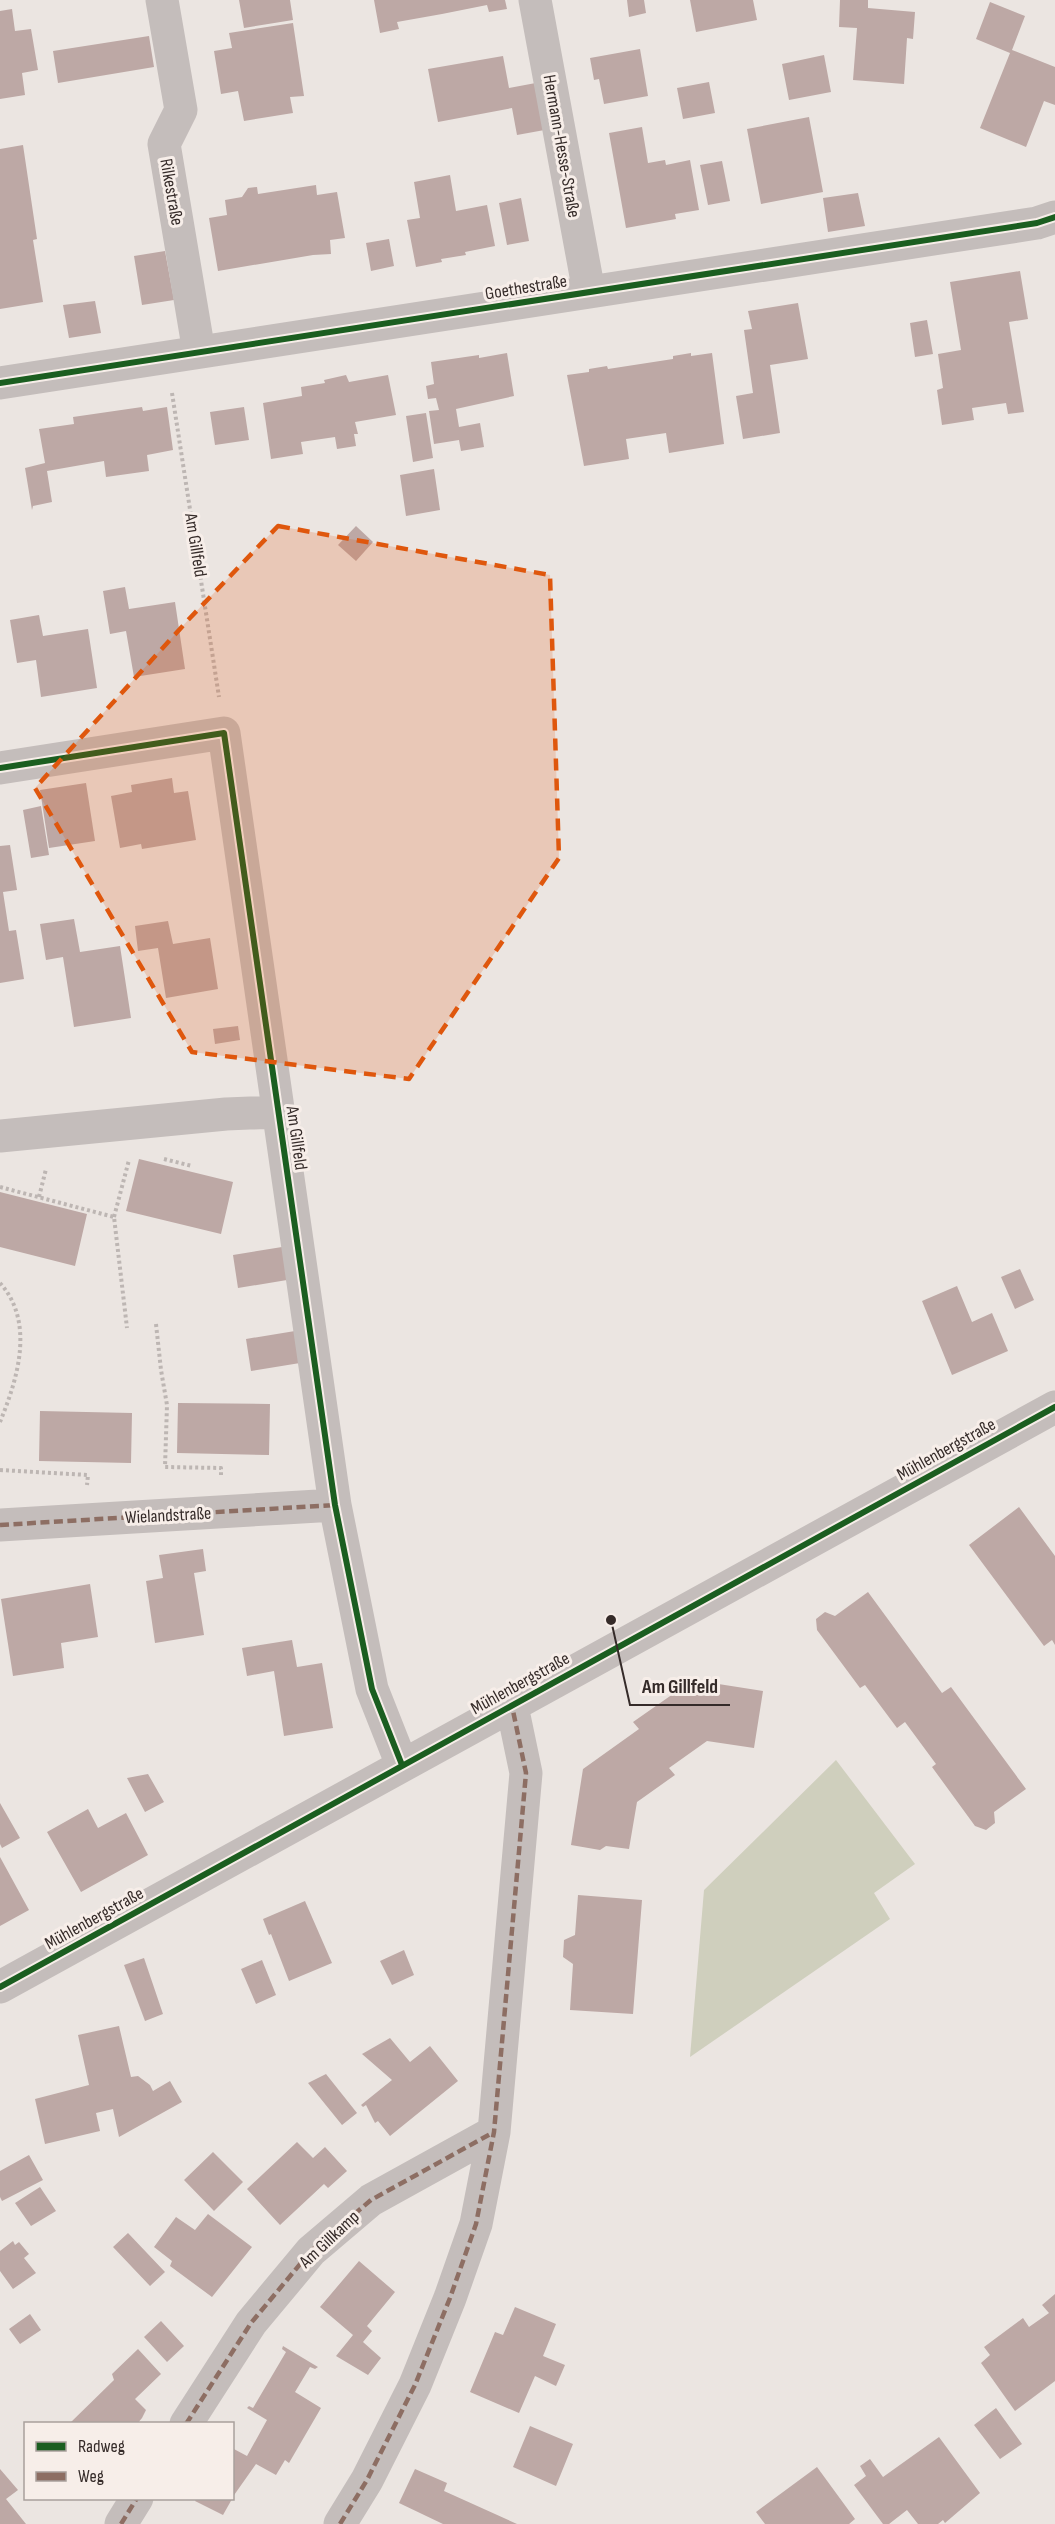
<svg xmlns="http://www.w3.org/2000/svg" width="1055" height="2524" viewBox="0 0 1055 2524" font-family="'Sofia Sans Condensed',sans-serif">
<rect width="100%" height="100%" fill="#ebe5e1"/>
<path fill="#cfcfbd" d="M 836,1760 L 915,1864 L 874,1893 L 890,1919 L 690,2057 L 704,1890 Z"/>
<path fill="#bda8a5" d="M 239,0 L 290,0 L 293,20 L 244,28 Z
M 374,0 L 505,0 L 507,9 L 489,12 L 487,5 L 442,14 L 397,22 L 399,29 L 380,33 Z
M 627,0 L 644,0 L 646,13 L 629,17 Z
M 690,0 L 753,0 L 757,20 L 696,32 Z
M 840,0 L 868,0 L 868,8 L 915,12 L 913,39 L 907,38 L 904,84 L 853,80 L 857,28 L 839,27 Z
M 990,2 L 1025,16 L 1012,50 L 1055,67 L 1055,105 L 1044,101 L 1026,147 L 980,128 L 1010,53 L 976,39 Z
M 12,9 L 15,31 L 31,29 L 38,70 L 22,73 L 25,95 L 0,99 L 0,11 Z
M 293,23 L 304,96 L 290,97 L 293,113 L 244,121 L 238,91 L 221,94 L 214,51 L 232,48 L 229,33 Z
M 149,36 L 154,67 L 58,83 L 53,51 Z
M 640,49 L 648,96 L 604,104 L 599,79 L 594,80 L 590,58 Z
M 824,55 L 831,92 L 789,100 L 782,64 Z
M 503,56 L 509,88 L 541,82 L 550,129 L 517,135 L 512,108 L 438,122 L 428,69 Z
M 709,82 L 715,113 L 683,119 L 677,88 Z
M 809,117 L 823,192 L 761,204 L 747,129 Z
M 642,127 L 648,163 L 665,160 L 666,165 L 690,160 L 699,210 L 675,214 L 676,219 L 626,228 L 609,133 Z
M 23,145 L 37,239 L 33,240 L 43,302 L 0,309 L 0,149 Z
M 722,161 L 730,201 L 708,205 L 700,165 Z
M 450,175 L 456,211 L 487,205 L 495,246 L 465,252 L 466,255 L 441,259 L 442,262 L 416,267 L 407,220 L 420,218 L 414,182 Z
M 316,185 L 317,195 L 337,192 L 345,238 L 330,240 L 331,254 L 313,255 L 218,271 L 209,218 L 227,215 L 225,200 L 242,197 L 248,188 L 257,187 L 258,194 Z
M 858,193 L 865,226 L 828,232 L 823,198 Z
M 521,198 L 529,241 L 507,245 L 499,203 Z
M 389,239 L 394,266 L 371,271 L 366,243 Z
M 165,251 L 174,300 L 142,305 L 134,256 Z
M 1020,271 L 1028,319 L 1009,322 L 1024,412 L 1008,414 L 1006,403 L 972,408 L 974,420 L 942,425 L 937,390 L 943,388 L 938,354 L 961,350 L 950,282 Z
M 95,301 L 101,333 L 69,338 L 63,305 Z
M 798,303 L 808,359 L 770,365 L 780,433 L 743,439 L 736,396 L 753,393 L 744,330 L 752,329 L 748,311 Z
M 927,320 L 933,354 L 915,357 L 910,323 Z
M 507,353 L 514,396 L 456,409 L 459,427 L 480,423 L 484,447 L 461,451 L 459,440 L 434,444 L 429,411 L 439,410 L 436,398 L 428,399 L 426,386 L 434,384 L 431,362 L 479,355 L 479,358 Z
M 691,353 L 691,356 L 712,353 L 724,444 L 669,453 L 666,433 L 626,439 L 629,459 L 584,466 L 567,375 L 589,372 L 589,369 L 607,366 L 608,369 L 673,359 L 673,356 Z
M 346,375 L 349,382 L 388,375 L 396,415 L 355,422 L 358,434 L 354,434 L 356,446 L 337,449 L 335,437 L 301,442 L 303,454 L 271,459 L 263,403 L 302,396 L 301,387 L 325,383 L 324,380 Z
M 142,407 L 143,411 L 167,407 L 173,450 L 147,455 L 149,471 L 106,477 L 104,461 L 47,471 L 52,502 L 33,506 L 32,510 L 25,468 L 45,463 L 39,429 L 74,424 L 73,417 Z
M 244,407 L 249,440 L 215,445 L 210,412 Z
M 426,413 L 433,458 L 413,462 L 406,416 Z
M 434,469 L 440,510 L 406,516 L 400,475 Z
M 356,526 L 373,542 L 356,561 L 338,545 Z
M 125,587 L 129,609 L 175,602 L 185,669 L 134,677 L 126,631 L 110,634 L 103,591 Z
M 39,615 L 43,636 L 88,629 L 97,688 L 41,697 L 36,660 L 17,663 L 10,620 Z
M 172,778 L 174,793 L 188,791 L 196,840 L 142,849 L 141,844 L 120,848 L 111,796 L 132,792 L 131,785 Z
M 86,783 L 95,841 L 49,848 L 40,790 Z
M 41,806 L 49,855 L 31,858 L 23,810 Z
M 10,845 L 17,890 L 3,892 L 9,931 L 16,930 L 24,979 L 0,983 L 0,846 Z
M 74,919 L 80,952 L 120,946 L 131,1018 L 74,1027 L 63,957 L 46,960 L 40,924 Z
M 168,921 L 173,944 L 210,938 L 218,989 L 166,998 L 158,948 L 138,951 L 135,926 Z
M 238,1026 L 240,1040 L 215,1044 L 213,1029 Z
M 139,1159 L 233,1182 L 221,1234 L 126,1211 Z
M 0,1192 L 87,1214 L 75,1266 L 0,1247 Z
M 282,1247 L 287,1280 L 238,1288 L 233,1255 Z
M 1020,1269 L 1034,1300 L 1015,1309 L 1001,1277 Z
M 957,1286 L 972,1322 L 992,1313 L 1008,1351 L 952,1375 L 922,1301 Z
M 295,1331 L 300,1363 L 251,1371 L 246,1339 Z
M 178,1403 L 270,1404 L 269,1455 L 177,1453 Z
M 40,1411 L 132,1413 L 131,1463 L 39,1461 Z
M 1019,1507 L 1055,1556 L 1055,1645 L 1052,1640 L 1044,1646 L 969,1545 Z
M 203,1549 L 206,1571 L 194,1573 L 204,1635 L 155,1643 L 146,1581 L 163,1578 L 159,1555 Z
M 90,1584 L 98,1637 L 61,1643 L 64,1668 L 13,1676 L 1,1599 Z
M 868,1592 L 942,1693 L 951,1687 L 1026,1789 L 994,1812 L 995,1823 L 986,1830 L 975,1826 L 932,1767 L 936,1764 L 905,1722 L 897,1728 L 865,1685 L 860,1688 L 817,1630 L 816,1619 L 825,1612 L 835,1616 Z
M 292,1640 L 297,1667 L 322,1663 L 333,1728 L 284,1736 L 274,1671 L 247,1676 L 242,1648 Z
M 693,1680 L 763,1691 L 754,1748 L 707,1741 L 669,1768 L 675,1775 L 637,1802 L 629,1849 L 606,1846 L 600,1850 L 571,1845 L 583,1769 L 639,1729 L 633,1722 Z
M 148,1774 L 164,1802 L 145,1812 L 127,1778 Z
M 0,1803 L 20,1838 L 2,1848 L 0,1844 Z
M 88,1809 L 98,1828 L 126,1813 L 148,1855 L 81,1892 L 47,1832 Z
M 0,1857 L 29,1910 L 0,1926 Z
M 578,1895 L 642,1900 L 633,2014 L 570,2010 L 573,1964 L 563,1957 L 564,1940 L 575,1935 Z
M 305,1901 L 332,1963 L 289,1981 L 271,1934 L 269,1935 L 263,1919 Z
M 404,1950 L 414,1975 L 392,1985 L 380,1961 Z
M 144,1958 L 163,2014 L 145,2021 L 124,1965 Z
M 262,1960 L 276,1995 L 256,2004 L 241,1969 Z
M 119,2026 L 131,2077 L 138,2076 L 150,2085 L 153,2091 L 170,2081 L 182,2102 L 119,2137 L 113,2109 L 96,2113 L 100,2131 L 45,2144 L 35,2099 L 89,2085 L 78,2035 Z
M 390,2038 L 410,2062 L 430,2046 L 458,2081 L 390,2136 L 378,2121 L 375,2123 L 366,2105 L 363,2107 L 361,2105 L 392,2080 L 362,2054 Z
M 326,2074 L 357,2113 L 342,2125 L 308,2083 Z
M 297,2142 L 313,2158 L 325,2147 L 347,2171 L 328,2188 L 324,2184 L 280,2225 L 247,2189 Z
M 213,2152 L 243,2182 L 214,2211 L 184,2180 Z
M 29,2155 L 43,2180 L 2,2201 L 0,2197 L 0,2171 Z
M 40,2187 L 56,2211 L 31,2226 L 15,2203 Z
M 208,2214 L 252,2247 L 212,2297 L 170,2266 L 172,2261 L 154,2247 L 176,2217 L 195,2230 Z
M 128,2233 L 165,2272 L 150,2286 L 113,2247 Z
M 13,2241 L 15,2245 L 19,2242 L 29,2254 L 24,2258 L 36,2273 L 13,2289 L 0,2271 L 0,2251 Z
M 359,2261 L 395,2292 L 367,2326 L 372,2331 L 363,2342 L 381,2358 L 368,2375 L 336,2356 L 353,2335 L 320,2307 Z
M 1055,2294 L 1055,2381 L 1015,2411 L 981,2363 L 990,2355 L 984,2347 L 1023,2318 L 1029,2327 L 1049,2313 L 1042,2305 Z
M 515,2307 L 556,2324 L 543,2356 L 565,2365 L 556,2386 L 535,2376 L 519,2413 L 470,2392 L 495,2332 L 503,2335 Z
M 30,2314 L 41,2330 L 20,2344 L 9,2329 Z
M 161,2321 L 184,2346 L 167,2362 L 144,2337 Z
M 283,2346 L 318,2367 L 315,2369 L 310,2367 L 295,2392 L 321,2408 L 289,2463 L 285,2460 L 276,2475 L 256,2464 L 232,2498 L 232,2448 L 247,2456 L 267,2420 L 247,2408 L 249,2406 L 253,2408 L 286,2352 L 282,2349 Z
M 138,2349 L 161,2374 L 135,2399 L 146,2410 L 142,2418 L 137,2424 L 69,2424 L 114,2380 L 112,2374 Z
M 996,2408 L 1022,2444 L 1000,2459 L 974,2425 Z
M 530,2426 L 573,2444 L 556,2486 L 513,2467 Z
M 939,2437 L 980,2493 L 945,2523 L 943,2520 L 938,2524 L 918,2524 L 907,2510 L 889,2524 L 883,2524 L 854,2485 L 866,2476 L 860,2466 L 870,2459 L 883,2477 Z
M 817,2467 L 855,2519 L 849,2524 L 765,2524 L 756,2512 Z
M 0,2469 L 18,2490 L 6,2499 L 26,2524 L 0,2524 Z
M 415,2469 L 447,2483 L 444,2491 L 517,2524 L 443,2524 L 399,2503 Z
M 196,2499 L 232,2499 L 223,2515 L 195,2501 Z"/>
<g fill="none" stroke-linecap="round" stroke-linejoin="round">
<path stroke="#bdb6b3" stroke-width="4" stroke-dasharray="3 3" stroke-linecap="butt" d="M 172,393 L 219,697
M 164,1159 L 192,1166
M 0,1187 L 114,1217 L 127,1328
M 39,1197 L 46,1169
M 114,1217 L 129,1160
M 0,1283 C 35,1322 18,1378 0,1422
M 156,1324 L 161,1370 L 167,1405 L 165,1467 L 221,1468 L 221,1475
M 0,1470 L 88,1475 L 87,1485"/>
<path stroke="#c4bdbb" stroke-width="33" d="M 162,0 L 181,110 L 164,144 L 199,352
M 535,0 L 589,292
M 0,383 L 1037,223 L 1055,217
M 0,768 L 224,733 L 335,1505 L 372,1689 L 402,1765
M 0,1136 L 226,1114 L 278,1112
M 0,1525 L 335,1505
M 0,1987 L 1055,1407
M 186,2424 L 251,2323 L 311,2251 L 371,2200 L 494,2132
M 121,2524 L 137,2498
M 340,2524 L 367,2480 L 415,2385 L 450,2298 L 476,2224 L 494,2132 L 526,1773 L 512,1706"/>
<path stroke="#8d6e63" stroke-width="4.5" stroke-dasharray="9 4.5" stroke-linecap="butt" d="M 0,1525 L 335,1505
M 186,2424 L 251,2323 L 311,2251 L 371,2200 L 494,2132
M 121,2524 L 137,2498
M 340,2524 L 367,2480 L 415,2385 L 450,2298 L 476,2224 L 494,2132 L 526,1773 L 512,1706"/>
<defs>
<path id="cycleway" d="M 0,383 L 1037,223 L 1055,217
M 0,768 L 224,733 L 335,1505 L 372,1689 L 402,1765
M 0,1987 L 1055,1407"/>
</defs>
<use href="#cycleway" stroke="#f7eee9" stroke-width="10"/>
<use href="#cycleway" stroke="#1b5e20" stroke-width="6"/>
</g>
<path fill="#df570d" fill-opacity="0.2" stroke="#df570d" stroke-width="4.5" stroke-dasharray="12 8" stroke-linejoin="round" d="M 278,526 L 550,575 L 559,858 L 409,1079 L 192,1052 L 35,788 L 190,618 Z"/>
<g text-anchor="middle" stroke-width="6" stroke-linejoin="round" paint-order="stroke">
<g font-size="18" fill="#352b29" stroke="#f7eee9">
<text transform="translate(562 146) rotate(80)" y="6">Hermann-Hesse-Straße</text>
<text transform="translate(172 192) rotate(80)" y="6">Rilkestraße</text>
<text transform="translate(526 287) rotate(-9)" y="6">Goethestraße</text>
<text transform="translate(196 545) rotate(81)" y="6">Am Gillfeld</text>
<text transform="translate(297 1138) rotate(82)" y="6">Am Gillfeld</text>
<text transform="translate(946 1449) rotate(-29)" y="6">Mühlenbergstraße</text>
<text transform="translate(168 1515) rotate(-3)" y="6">Wielandstraße</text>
<text transform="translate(520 1683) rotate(-29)" y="6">Mühlenbergstraße</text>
<text transform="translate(94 1918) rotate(-29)" y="6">Mühlenbergstraße</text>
<text transform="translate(329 2239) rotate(-43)" y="6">Am Gillkamp</text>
</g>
</g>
<path fill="none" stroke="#352b29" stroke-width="2" d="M611 1620L630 1705H730"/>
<circle fill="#352b29" stroke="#f7eee9" stroke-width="2" cx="611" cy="1620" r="6"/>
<g font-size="20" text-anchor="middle" font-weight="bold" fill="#352b29" stroke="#f7eee9" stroke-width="6" stroke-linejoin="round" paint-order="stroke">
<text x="680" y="1693">Am Gillfeld</text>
</g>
<rect x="24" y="2422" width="210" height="78" fill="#f7eee9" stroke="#a9a09c" stroke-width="1.5"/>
<rect x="36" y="2442" width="30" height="9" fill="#1b5e20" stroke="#a9a09c" stroke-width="1.5"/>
<text x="78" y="2452" font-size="18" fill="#352b29">Radweg</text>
<rect x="36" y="2472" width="30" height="9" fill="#8d6e63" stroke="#a9a09c" stroke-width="1.5"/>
<text x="78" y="2482" font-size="18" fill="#352b29">Weg</text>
</svg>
